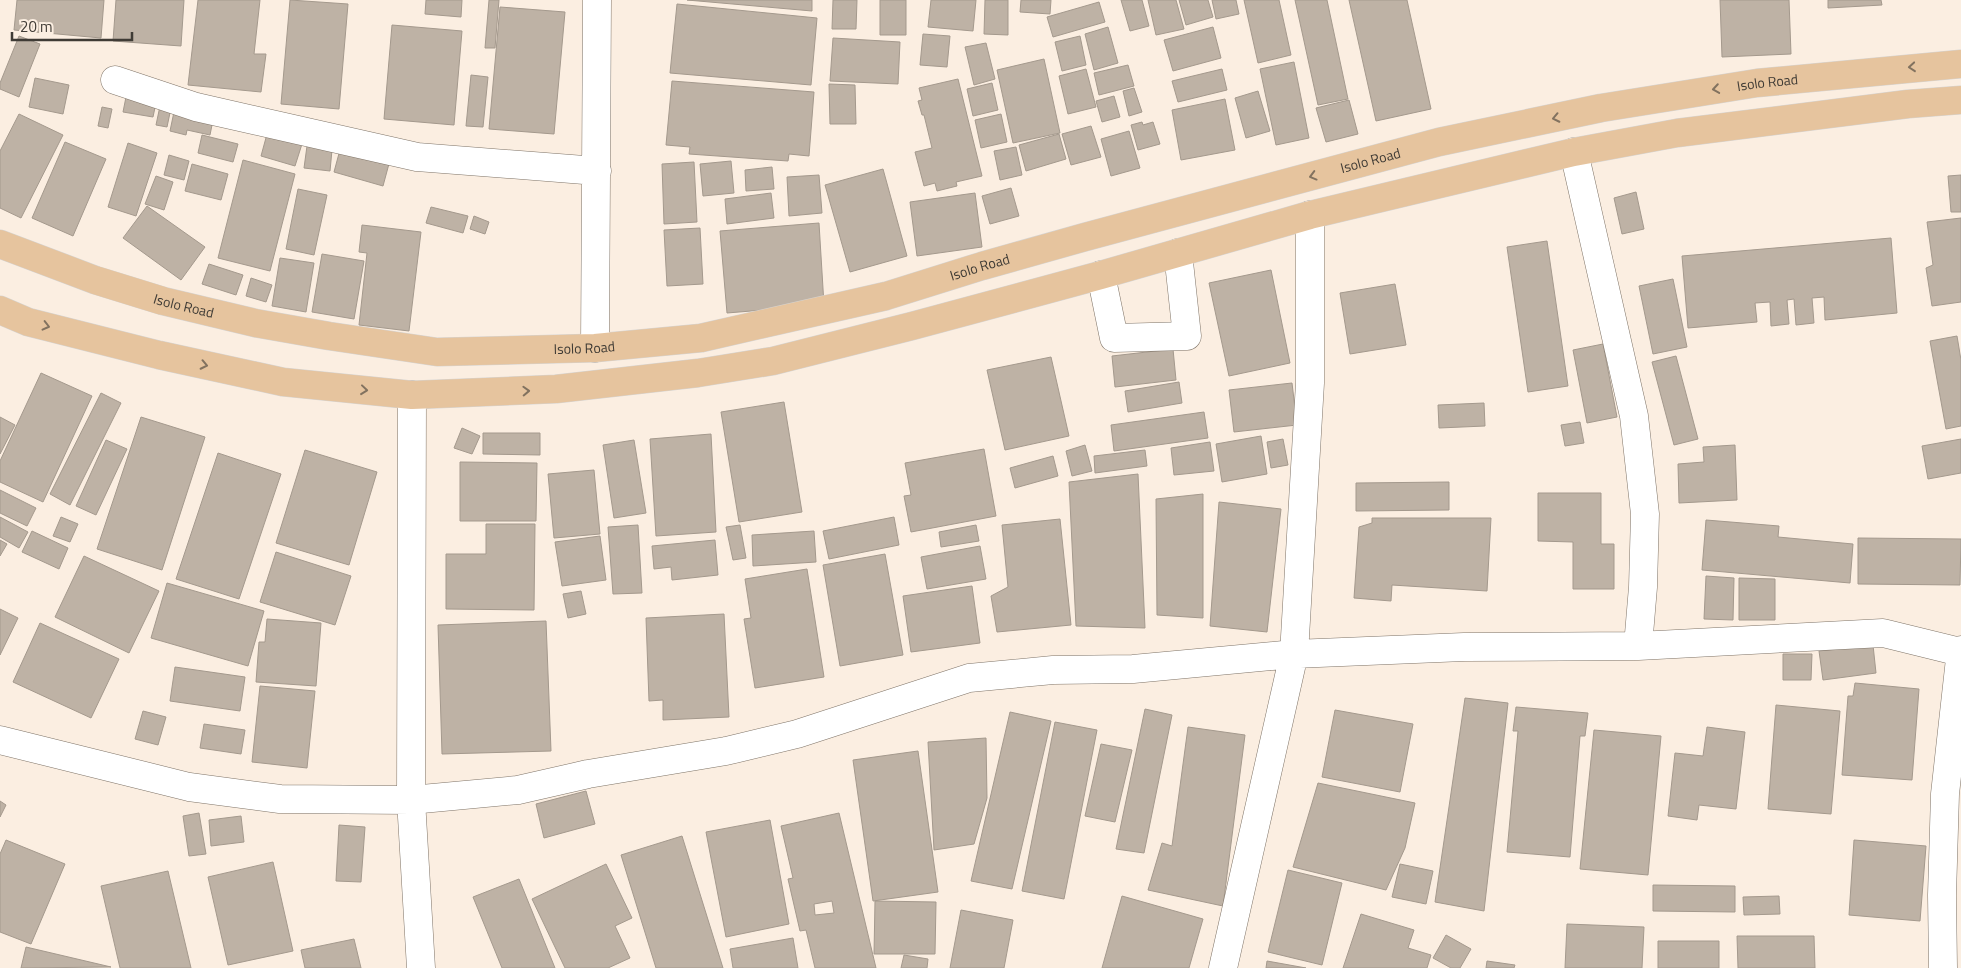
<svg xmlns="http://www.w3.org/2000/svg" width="1961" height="968" viewBox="0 0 1961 968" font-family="'Titillium Web',sans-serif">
<rect width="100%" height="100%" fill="#fbeee1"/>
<path fill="#beb2a5" stroke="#a4998d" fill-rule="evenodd" d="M 17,0 L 104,0 L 101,38 L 14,30 Z
M 116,0 L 184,0 L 181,46 L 113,41 Z
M 198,0 L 260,0 L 254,54 L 266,54 L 261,92 L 188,85 Z
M 290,0 L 348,4 L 339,109 L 281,104 Z
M 426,0 L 462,0 L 461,17 L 425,14 Z
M 489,0 L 499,0 L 495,48 L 485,48 Z
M 687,0 L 812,0 L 812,11 Z
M 833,0 L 857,0 L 856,29 L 832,29 Z
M 880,0 L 906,0 L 906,35 L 880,35 Z
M 931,0 L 976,0 L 973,31 L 928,27 Z
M 985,0 L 1008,0 L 1008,35 L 984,34 Z
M 1021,0 L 1051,0 L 1050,14 L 1020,12 Z
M 1121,0 L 1142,0 L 1149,26 L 1130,31 Z
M 1148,0 L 1176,0 L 1184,29 L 1156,35 Z
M 1179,0 L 1208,0 L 1213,17 L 1186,25 Z
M 1212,0 L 1236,0 L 1239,14 L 1216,19 Z
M 1244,0 L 1279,0 L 1291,55 L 1258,63 Z
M 1295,0 L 1327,0 L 1348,99 L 1318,105 Z
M 1349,0 L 1407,0 L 1431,109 L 1376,121 Z
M 1720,0 L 1789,0 L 1791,54 L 1722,57 Z
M 1828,0 L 1881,0 L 1882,5 L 1828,8 Z
M 1099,2 L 1105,22 L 1053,37 L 1047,17 Z
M 677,4 L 817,18 L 811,85 L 670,73 Z
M 500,7 L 565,12 L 554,134 L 489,129 Z
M 392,25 L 462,31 L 454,125 L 384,119 Z
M 1108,27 L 1118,63 L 1094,70 L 1085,34 Z
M 1213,27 L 1221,58 L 1173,71 L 1164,40 Z
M 923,34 L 950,36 L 947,67 L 920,65 Z
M 19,36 L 40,44 L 19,97 L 0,89 L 0,83 Z
M 1080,36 L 1086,65 L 1062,71 L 1055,42 Z
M 833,38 L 900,42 L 898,84 L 830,81 Z
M 986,43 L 995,79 L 974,85 L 965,47 Z
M 1044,59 L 1060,133 L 1013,143 L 997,70 Z
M 1294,62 L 1309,138 L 1276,145 L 1260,69 Z
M 1128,65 L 1134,86 L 1099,95 L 1094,73 Z
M 1086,69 L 1096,107 L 1068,114 L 1059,76 Z
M 1222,69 L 1227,90 L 1178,102 L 1172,81 Z
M 471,75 L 488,77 L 483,127 L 466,126 Z
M 35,78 L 69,85 L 63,114 L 29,107 Z
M 958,79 L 982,176 L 956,182 L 957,186 L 937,191 L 935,183 L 924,186 L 915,152 L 932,148 L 924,115 L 922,115 L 918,101 L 922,100 L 919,88 Z
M 672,81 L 814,92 L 809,156 L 789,154 L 788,161 L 689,154 L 690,147 L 666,145 Z
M 992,83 L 998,110 L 973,116 L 967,89 Z
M 829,84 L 855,85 L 856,124 L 830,124 Z
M 1134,88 L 1142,112 L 1129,116 L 1123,91 Z
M 1258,91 L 1270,131 L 1246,138 L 1235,98 Z
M 127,92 L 157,98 L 153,117 L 123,112 Z
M 1114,96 L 1120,117 L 1102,122 L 1096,101 Z
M 1225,99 L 1235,150 L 1181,160 L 1172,110 Z
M 1349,100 L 1358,134 L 1326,142 L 1316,108 Z
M 160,106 L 171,108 L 167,127 L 156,125 Z
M 102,107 L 112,109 L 108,128 L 98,126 Z
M 175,107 L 214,115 L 210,135 L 187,130 L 186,135 L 170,131 Z
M 19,114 L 63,135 L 21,218 L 0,208 L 0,151 Z
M 1001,114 L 1007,142 L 981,148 L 975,120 Z
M 1142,122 L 1143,125 L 1153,122 L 1160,144 L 1138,150 L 1131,125 Z
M 1091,126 L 1101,157 L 1071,165 L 1062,134 Z
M 1129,131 L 1140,168 L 1111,176 L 1101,139 Z
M 267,134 L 302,144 L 295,166 L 261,156 Z
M 1059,134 L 1066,159 L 1026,171 L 1019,145 Z
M 202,135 L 238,144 L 233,162 L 198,153 Z
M 65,142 L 106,159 L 73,236 L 32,218 Z
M 128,143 L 157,153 L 136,216 L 108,207 Z
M 307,146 L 332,150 L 330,171 L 304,168 Z
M 341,146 L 390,160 L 383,186 L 334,172 Z
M 1016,147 L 1022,175 L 1000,180 L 994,151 Z
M 169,155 L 189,161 L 184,180 L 164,175 Z
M 243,160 L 295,174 L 270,271 L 218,258 Z
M 731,161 L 734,193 L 703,196 L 700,164 Z
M 694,162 L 697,222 L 664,224 L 662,164 Z
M 192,164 L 228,174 L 221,200 L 185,191 Z
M 772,167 L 774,189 L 746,191 L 745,170 Z
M 883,169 L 907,256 L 850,272 L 825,185 Z
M 819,175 L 822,213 L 789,216 L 787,177 Z
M 1961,175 L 1961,212 L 1951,212 L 1948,176 Z
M 156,176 L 173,182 L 164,210 L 145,204 Z
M 1011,188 L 1019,216 L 990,224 L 982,196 Z
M 298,189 L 327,195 L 314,255 L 286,249 Z
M 1636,192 L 1644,229 L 1622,234 L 1614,198 Z
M 771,193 L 774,218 L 727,224 L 725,199 Z
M 975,193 L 982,247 L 917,256 L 910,202 Z
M 147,206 L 205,247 L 181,280 L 123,238 Z
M 431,207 L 468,216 L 463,233 L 426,223 Z
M 474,216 L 489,222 L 485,234 L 470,229 Z
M 1961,218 L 1961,302 L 1932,306 L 1926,268 L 1933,265 L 1927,222 Z
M 819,223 L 824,305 L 727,313 L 720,231 Z
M 362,225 L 421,232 L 409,331 L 359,325 L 367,253 L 359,252 Z
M 700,228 L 703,284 L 667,286 L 664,230 Z
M 1891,238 L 1897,313 L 1825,320 L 1824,297 L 1812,298 L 1814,323 L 1796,325 L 1794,299 L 1787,300 L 1789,324 L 1771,326 L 1770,302 L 1755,303 L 1757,322 L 1688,328 L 1682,256 Z
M 1547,241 L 1568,386 L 1528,392 L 1507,247 Z
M 322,254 L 364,261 L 354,319 L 312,312 Z
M 280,258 L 314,263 L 306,312 L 272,306 Z
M 209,264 L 243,275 L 236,295 L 202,284 Z
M 1271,270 L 1290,363 L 1229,376 L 1209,283 Z
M 251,278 L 272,285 L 266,302 L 246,296 Z
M 1673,279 L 1687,347 L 1653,354 L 1639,286 Z
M 1395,284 L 1406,345 L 1350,354 L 1340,293 Z
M 1957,336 L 1961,360 L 1961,426 L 1946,429 L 1930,341 Z
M 1603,344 L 1617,417 L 1587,423 L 1573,350 Z
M 1173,349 L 1176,380 L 1115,387 L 1112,356 Z
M 1676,356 L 1698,439 L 1674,445 L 1652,362 Z
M 1051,357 L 1069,436 L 1005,450 L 987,370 Z
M 41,373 L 92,396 L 43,502 L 0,482 L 0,461 Z
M 1179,382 L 1182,403 L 1128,412 L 1125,391 Z
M 1292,383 L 1297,425 L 1234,432 L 1229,390 Z
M 101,393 L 121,403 L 70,505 L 50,494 Z
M 784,402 L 802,512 L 739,522 L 721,412 Z
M 1484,403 L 1485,426 L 1439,428 L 1438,405 Z
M 1204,412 L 1208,438 L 1114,451 L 1111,425 Z
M 0,417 L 15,425 L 0,454 Z
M 141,417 L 205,437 L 162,570 L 97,549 Z
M 1580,422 L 1584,443 L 1565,446 L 1561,425 Z
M 462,428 L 480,436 L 472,454 L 454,448 Z
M 483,433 L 540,433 L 540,455 L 483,454 Z
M 711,434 L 716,532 L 656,536 L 650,439 Z
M 1261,436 L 1267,474 L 1222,482 L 1216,444 Z
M 1283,439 L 1288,465 L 1271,468 L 1267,442 Z
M 1961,439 L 1961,473 L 1928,479 L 1922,446 Z
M 106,440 L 127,449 L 96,515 L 76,506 Z
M 634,440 L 646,513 L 614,518 L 603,445 Z
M 1210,442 L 1214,471 L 1174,475 L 1171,448 Z
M 1085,445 L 1092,471 L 1072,476 L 1066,451 Z
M 1735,445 L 1737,500 L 1679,503 L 1678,464 L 1704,462 L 1703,447 Z
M 984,449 L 996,516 L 911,532 L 904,496 L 911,495 L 905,463 Z
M 305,450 L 377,472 L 349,565 L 276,543 Z
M 1145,450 L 1147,466 L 1095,473 L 1094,456 Z
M 218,453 L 281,474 L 239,599 L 176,579 Z
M 1053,456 L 1058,476 L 1015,488 L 1010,468 Z
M 460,462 L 537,463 L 536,521 L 460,521 Z
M 594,470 L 600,534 L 554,538 L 548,474 Z
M 1138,474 L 1145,628 L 1076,626 L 1069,482 Z
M 1449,482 L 1449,510 L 1356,511 L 1356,483 Z
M 0,490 L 36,508 L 27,526 L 0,513 Z
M 1538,493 L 1601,493 L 1601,544 L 1614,544 L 1614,589 L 1573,589 L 1573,542 L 1538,541 Z
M 1203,494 L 1203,618 L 1157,615 L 1156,499 Z
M 1219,502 L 1281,509 L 1267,632 L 1210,626 Z
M 0,517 L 28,532 L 19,548 L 0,537 Z
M 61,517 L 78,524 L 70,542 L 53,536 Z
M 894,517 L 899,545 L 829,559 L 823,531 Z
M 1372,518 L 1491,518 L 1487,591 L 1392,585 L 1391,601 L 1354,598 L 1359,527 L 1372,523 Z
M 1060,519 L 1071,625 L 997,632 L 991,596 L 1008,587 L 1002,525 Z
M 1706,520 L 1779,526 L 1778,537 L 1853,544 L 1850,583 L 1702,570 Z
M 486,524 L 535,524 L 534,610 L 446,609 L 446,554 L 486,554 Z
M 638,525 L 642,593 L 613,594 L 608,527 Z
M 740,525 L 746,558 L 733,560 L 726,527 Z
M 976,525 L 979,541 L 941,547 L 939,532 Z
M 32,531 L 68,548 L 59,569 L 22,552 Z
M 814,531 L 816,562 L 753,566 L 752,535 Z
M 600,536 L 606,580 L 562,586 L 555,542 Z
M 1858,538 L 1961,539 L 1960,585 L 1858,584 Z
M 0,540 L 7,544 L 0,556 Z
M 715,540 L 718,575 L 672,580 L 671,567 L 654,569 L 652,546 Z
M 980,546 L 986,579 L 927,589 L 921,557 Z
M 276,552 L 351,576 L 335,625 L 260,602 Z
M 885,554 L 903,655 L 840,666 L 823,565 Z
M 84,556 L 159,591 L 129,653 L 55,617 Z
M 807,569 L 824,677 L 755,688 L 744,619 L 751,618 L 745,579 Z
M 1706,576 L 1734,578 L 1733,620 L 1704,619 Z
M 1739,578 L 1775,579 L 1775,620 L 1739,620 Z
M 167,583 L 264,611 L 248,666 L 151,638 Z
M 972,586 L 980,643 L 911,652 L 903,596 Z
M 581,591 L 586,614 L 568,618 L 563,594 Z
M 0,609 L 18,618 L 0,655 Z
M 724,614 L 729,717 L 663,720 L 663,700 L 649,701 L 646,618 Z
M 267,619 L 321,623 L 316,686 L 256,682 L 259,642 L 265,642 Z
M 546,621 L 551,751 L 442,754 L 438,625 Z
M 40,623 L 119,659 L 91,718 L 13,682 Z
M 1873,645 L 1876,673 L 1823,680 L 1819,651 Z
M 1783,654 L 1812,654 L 1811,680 L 1783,680 Z
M 175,667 L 245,677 L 240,711 L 170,701 Z
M 1855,683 L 1919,689 L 1912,780 L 1842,775 L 1848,696 L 1853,696 Z
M 260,686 L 315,691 L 307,768 L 252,762 Z
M 1465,698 L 1508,703 L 1484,911 L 1435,902 Z
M 1776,705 L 1840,711 L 1831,814 L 1768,809 Z
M 1516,707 L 1588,713 L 1585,736 L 1580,736 L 1570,857 L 1507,852 L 1518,731 L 1513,731 Z
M 1145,709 L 1172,715 L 1144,853 L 1116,849 Z
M 1335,710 L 1413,724 L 1400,792 L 1322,777 Z
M 143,711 L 166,717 L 158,745 L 135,739 Z
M 1010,712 L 1051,721 L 1012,889 L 971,881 Z
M 1055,722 L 1097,730 L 1064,899 L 1022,891 Z
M 204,724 L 245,730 L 241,754 L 200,748 Z
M 1188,727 L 1245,735 L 1223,906 L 1148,890 L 1162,843 L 1172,846 Z
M 1707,727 L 1745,732 L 1736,809 L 1699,805 L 1697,820 L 1668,816 L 1675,753 L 1703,756 Z
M 1594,730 L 1661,736 L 1648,875 L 1580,869 Z
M 986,738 L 987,798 L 974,844 L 934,850 L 928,742 Z
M 1101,744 L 1132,750 L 1115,822 L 1085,816 Z
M 918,751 L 938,892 L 873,901 L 853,760 Z
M 1318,783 L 1415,803 L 1405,848 L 1386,890 L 1293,867 Z
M 586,791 L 595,824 L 544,838 L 536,804 Z
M 0,801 L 6,805 L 0,817 Z
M 199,813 L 206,854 L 189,856 L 183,816 Z
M 839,813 L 876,968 L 815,968 L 806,930 L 800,931 L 788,879 L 793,878 L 781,826 ZM 832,901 L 834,913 L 815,915 L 814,904 Z
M 241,816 L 244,842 L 211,846 L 209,820 Z
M 770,820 L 789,924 L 726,937 L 706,832 Z
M 339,825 L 365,827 L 361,882 L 336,881 Z
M 682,836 L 723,968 L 656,968 L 621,855 Z
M 6,840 L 65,864 L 31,944 L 0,932 L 0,854 Z
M 1854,840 L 1926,846 L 1920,921 L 1849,915 Z
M 273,862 L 293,951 L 228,965 L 208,877 Z
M 606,864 L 632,918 L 615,926 L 630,958 L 608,968 L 565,968 L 532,899 Z
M 1400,864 L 1433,871 L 1426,904 L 1392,897 Z
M 1288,870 L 1342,883 L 1322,965 L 1268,952 Z
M 168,871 L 191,968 L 120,968 L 101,886 Z
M 519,879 L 555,968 L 502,968 L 473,897 Z
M 1653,885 L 1735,886 L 1735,912 L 1653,911 Z
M 1122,896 L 1203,919 L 1189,968 L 1102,968 Z
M 1779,896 L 1780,914 L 1744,915 L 1743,897 Z
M 875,901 L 936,902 L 935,954 L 874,954 Z
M 961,910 L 1013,920 L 1004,968 L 950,968 Z
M 1361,914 L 1414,930 L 1408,948 L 1431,955 L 1427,968 L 1343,968 Z
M 1567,924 L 1644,927 L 1642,968 L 1565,968 Z
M 1446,935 L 1471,949 L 1460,968 L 1451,968 L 1433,958 Z
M 1737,936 L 1814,936 L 1815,968 L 1738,968 Z
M 793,938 L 798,968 L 733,968 L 730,949 Z
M 354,939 L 361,968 L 305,968 L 301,950 Z
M 1658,941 L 1719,941 L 1719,968 L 1658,968 Z
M 26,947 L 111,967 L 21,968 Z
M 904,955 L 928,959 L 927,968 L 901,968 Z
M 1267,961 L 1306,968 L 1266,968 Z
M 1487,961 L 1515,965 L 1514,968 L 1486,968 Z"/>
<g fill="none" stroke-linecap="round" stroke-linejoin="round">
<defs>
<path id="minor" d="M 115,80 L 196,107 L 417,157 L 597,171
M 1574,152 L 1634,416 L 1645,514 L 1643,587 L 1638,646
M 1101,275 L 1114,338 L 1187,336 L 1178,253
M 595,348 L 597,0
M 412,395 L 411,800 L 421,968
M 0,740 L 189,787 L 280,799 L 411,800 L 518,790 L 588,774 L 726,751 L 797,734 L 969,678 L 1053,670 L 1133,669 L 1294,654 L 1464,647 L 1638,646 L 1883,633 L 1960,652
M 1223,968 L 1294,654 L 1310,383 L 1310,215
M 1943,968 L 1942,895 L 1945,794 L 1961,650"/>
<g id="major">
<path id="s1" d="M 0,244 L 95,280 L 163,301 L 255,323 L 329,336 L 437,352 L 595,348 L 701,338 L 886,296 L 982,266 L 1085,237 L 1439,142 L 1601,108 L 1757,83 L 1961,64"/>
<path d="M 0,310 L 28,322 L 159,355 L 283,382 L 412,395 L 556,389 L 698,373 L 773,361 L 912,326 L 1101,275 L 1310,215 L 1574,152 L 1677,133 L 1908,104 L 1961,100"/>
</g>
</defs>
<use href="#minor" stroke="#7f7468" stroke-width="29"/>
<use href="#major" stroke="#d5d4d3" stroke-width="29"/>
<use href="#minor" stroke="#fff" stroke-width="28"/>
<use href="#major" stroke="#e6c49e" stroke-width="28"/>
</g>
<defs><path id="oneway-chevron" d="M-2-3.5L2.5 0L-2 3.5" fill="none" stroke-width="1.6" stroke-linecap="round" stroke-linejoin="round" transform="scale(1.25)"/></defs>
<g stroke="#82725f">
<use href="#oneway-chevron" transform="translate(1912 67) rotate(175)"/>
<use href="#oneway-chevron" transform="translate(1716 89) rotate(171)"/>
<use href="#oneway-chevron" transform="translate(1556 118) rotate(168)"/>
<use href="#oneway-chevron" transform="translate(1313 176) rotate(165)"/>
<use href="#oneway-chevron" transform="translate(46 326) rotate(14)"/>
<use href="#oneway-chevron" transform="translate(204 365) rotate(12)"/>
<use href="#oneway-chevron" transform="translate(364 390) rotate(6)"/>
<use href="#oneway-chevron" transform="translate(526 391) rotate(-2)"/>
</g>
<g text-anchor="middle" stroke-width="4" stroke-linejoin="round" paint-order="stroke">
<g font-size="14" fill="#3f3b35" stroke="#fbeee1">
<text dy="5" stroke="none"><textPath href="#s1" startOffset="1814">Isolo Road</textPath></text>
<text dy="5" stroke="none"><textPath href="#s1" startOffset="1409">Isolo Road</textPath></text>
<text dy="5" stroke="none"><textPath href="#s1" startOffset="1004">Isolo Road</textPath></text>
<text dy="5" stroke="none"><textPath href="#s1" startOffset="194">Isolo Road</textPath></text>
<text dy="5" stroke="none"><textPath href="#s1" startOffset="599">Isolo Road</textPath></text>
</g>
</g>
<path d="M12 32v8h120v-8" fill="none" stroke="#3f3b35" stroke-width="2.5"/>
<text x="20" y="32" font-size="15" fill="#3f3b35" stroke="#fbeee1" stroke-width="4" paint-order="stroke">20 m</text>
</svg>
